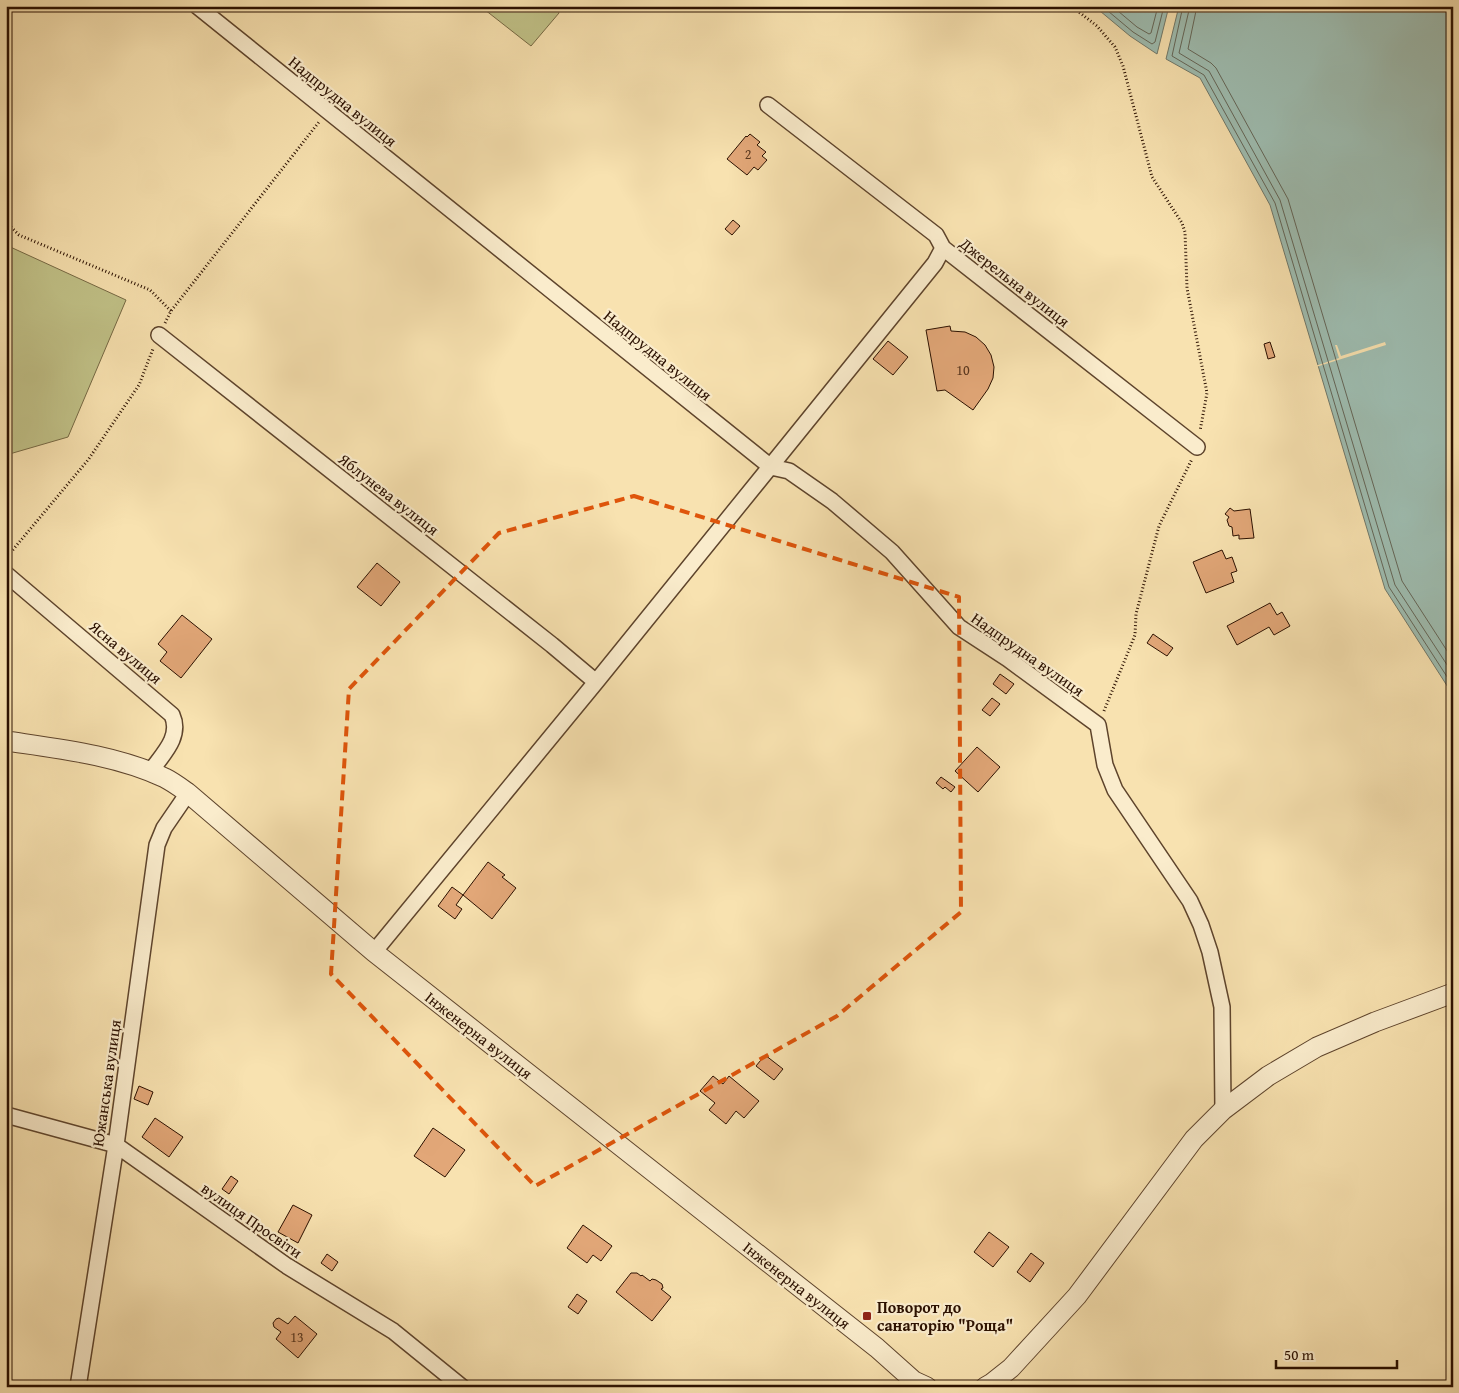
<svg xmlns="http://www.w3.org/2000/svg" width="1459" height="1393" viewBox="0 0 1459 1393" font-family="'Gentium Book Plus',serif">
<rect width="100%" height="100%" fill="#f8e2b0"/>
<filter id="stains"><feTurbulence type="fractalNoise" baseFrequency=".004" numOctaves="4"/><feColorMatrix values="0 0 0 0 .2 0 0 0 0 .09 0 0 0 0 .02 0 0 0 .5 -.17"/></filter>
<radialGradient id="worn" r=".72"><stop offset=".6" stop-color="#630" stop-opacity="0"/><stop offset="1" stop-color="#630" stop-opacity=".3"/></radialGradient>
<path fill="#c1c288" stroke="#766944" d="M 480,6 L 557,6 L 559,13 L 531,46 Z
M 6,245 L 126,300 L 68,437 L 6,455 Z"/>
<path fill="#9ebdb1" stroke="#70786a" d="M 1094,6 L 1169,6 L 1157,54 L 1130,36 Z
M 1179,6 L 1453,6 L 1453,695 L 1385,589 L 1270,205 L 1200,78 L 1166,59 Z"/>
<path fill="#f8e2b0" d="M 1385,342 L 1386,345 L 1316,367 L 1315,366 L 1339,358 L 1335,345 L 1337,345 L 1341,356 Z"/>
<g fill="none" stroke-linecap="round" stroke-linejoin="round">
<path stroke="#646658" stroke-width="1" d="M 1102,6 L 1133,32 L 1152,44 L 1155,42 L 1164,6
M 1112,6 L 1137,27 L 1149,34 L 1151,33 L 1158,6
M 1183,6 L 1172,56 L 1204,75 L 1275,203 L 1389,587 L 1453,686
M 1190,6 L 1179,53 L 1209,71 L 1280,200 L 1395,585 L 1453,674
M 1197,6 L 1188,49 L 1211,63 L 1216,68 L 1288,199 L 1402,581 L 1453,660"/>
</g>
<path fill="#e2a778" stroke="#2b1000" d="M 750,134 L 760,142 L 757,145 L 766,152 L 762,156 L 767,160 L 758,170 L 754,167 L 747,175 L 727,159 L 746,136 L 747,137 Z
M 733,220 L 740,226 L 732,235 L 725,229 Z
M 950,326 L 951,331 L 965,332 L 976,337 L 985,345 L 991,355 L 994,367 L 993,378 L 988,389 L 973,410 L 945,390 L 937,391 L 926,330 Z
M 888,341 L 908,357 L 893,375 L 873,359 Z
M 1270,342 L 1275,357 L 1268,359 L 1264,344 Z
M 1230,508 L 1234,511 L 1250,509 L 1254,538 L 1239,539 L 1239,535 L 1233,536 L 1232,527 L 1229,526 L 1227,520 L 1229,517 L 1225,514 Z
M 1222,550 L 1226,559 L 1232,557 L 1237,571 L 1231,573 L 1234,582 L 1206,593 L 1193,562 Z
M 377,563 L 400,582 L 381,606 L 357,587 Z
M 1270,603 L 1277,615 L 1282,612 L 1290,626 L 1274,635 L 1269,627 L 1237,645 L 1227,626 Z
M 182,615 L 212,639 L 181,678 L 160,661 L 167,652 L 158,644 Z
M 1153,634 L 1173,648 L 1167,656 L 1147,643 Z
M 1000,674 L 1014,684 L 1006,694 L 993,684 Z
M 992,698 L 1000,704 L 990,716 L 982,710 Z
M 977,747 L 1000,767 L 978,792 L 955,771 Z
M 941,777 L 955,787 L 951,792 L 945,787 L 943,789 L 936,783 Z
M 488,862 L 505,875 L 502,877 L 516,888 L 492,919 L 463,895 Z
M 452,887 L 463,895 L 456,905 L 462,909 L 455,919 L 438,906 Z
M 765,1055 L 783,1069 L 774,1080 L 756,1066 Z
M 713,1076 L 723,1084 L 729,1076 L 759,1101 L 744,1118 L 736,1111 L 726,1124 L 709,1110 L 715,1103 L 700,1091 Z
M 139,1086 L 153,1092 L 148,1105 L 134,1099 Z
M 155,1118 L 183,1137 L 169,1157 L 142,1137 Z
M 433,1128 L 465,1150 L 445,1177 L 414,1156 Z
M 231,1176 L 238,1181 L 229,1194 L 222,1189 Z
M 293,1205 L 312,1215 L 298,1243 L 278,1232 Z
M 583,1225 L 612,1246 L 601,1261 L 593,1255 L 587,1263 L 567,1248 Z
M 989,1232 L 1009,1247 L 993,1267 L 974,1252 Z
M 1031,1253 L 1044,1263 L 1030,1282 L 1017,1272 Z
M 327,1254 L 338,1262 L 332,1271 L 321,1263 Z
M 631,1273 L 637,1273 L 641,1276 L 642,1275 L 650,1281 L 652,1279 L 656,1280 L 662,1284 L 663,1288 L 661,1289 L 671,1297 L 652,1321 L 616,1292 Z
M 577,1294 L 587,1301 L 578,1314 L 568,1307 Z
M 295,1316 L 317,1334 L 298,1358 L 276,1339 L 281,1332 L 274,1327 L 273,1323 L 276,1319 L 279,1318 L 288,1324 Z"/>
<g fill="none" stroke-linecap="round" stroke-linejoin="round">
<defs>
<path id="minor" d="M 197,6 L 771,467 L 789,471 L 832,501 L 892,552 L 959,627 L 1008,659 L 1098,725 L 1105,765 L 1115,790 L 1190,901 L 1201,925 L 1210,952 L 1222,1007 L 1223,1110
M 768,105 L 936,235 L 943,248 L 1197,447
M 159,335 L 552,645 L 596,682
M 6,574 L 172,715 C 182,737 162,755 150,772
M 374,952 L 596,682 L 935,263 L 943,248
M 6,1115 L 116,1145 L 287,1266 L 393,1331 L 462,1387
M 78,1387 L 116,1145 L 157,845 L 164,828 L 188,793"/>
<path id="tertiary" d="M 6,741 C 60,749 116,755 165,778 C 173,782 181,788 188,793 L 374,952 L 877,1348 L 914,1381 L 927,1387
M 985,1387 L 992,1383 L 1011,1368 L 1077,1296 L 1194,1139 L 1223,1110 L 1268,1076 L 1317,1047 L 1375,1022 L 1453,993"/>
</defs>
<use href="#minor" stroke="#5e442c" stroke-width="18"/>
<use href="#tertiary" stroke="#5e442c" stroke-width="21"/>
<path stroke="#2b1000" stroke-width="3" stroke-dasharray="1 2.5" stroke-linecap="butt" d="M 1071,6 L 1097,26 L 1115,47 L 1123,66 L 1152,177 L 1182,223 L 1185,232 L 1187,288 L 1207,393 L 1200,431
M 6,222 L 19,235 L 150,290 L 171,311
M 165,323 L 171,311 L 319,122
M 6,558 L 88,460 L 139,385 L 153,349
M 1104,711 L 1135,635 L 1136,614 L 1159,526 L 1192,459"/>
<use href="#minor" stroke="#faeccc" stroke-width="15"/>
<use href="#tertiary" stroke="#faeccc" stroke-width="19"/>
</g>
<path fill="none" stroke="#df550b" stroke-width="4" stroke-dasharray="10 6" stroke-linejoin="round" d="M 634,496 L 959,597 L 961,912 L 837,1016 L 535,1186 L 331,974 L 349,689 L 499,533 Z"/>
<rect fill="#8f2418" stroke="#faeccc" stroke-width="2" x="862" y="1311" width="10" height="10" rx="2.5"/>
<g text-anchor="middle" stroke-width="4.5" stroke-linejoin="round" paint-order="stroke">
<g font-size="14" fill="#59361e">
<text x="748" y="159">2</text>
<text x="963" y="375">10</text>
<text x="297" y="1342">13</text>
</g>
<g font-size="16" fill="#2b1000" stroke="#faeccc">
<text transform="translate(343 101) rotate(39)" y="6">Надпрудна вулиця</text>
<text transform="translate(1015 282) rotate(38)" y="6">Джерельна вулиця</text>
<text transform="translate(658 355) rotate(39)" y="6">Надпрудна вулиця</text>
<text transform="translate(389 494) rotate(38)" y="6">Яблунева вулиця</text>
<text transform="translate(126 652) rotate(40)" y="6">Ясна вулиця</text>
<text transform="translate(1028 654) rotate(35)" y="6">Надпрудна вулиця</text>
<text transform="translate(479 1035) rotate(38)" y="6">Інженерна вулиця</text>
<text transform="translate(106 1083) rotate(-82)" y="6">Южанська вулиця</text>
<text transform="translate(252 1220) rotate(35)" y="6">вулиця Просвіти</text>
<text transform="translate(797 1285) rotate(38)" y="6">Інженерна вулиця</text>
</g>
<g font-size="16" font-weight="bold" fill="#2b1000" stroke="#faeccc" text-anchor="start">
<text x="877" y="1313">Поворот до<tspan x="877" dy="18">санаторію "Роща"</tspan></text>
</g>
</g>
<rect width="1459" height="1393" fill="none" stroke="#f8e2b0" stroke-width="25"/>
<rect x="8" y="8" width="1444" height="1378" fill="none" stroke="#2b1000" stroke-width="2.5"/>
<rect x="12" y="12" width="1434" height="1368" fill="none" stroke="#2b1000"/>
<path d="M1276 1360v8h121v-8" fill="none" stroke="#2b1000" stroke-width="2.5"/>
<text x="1284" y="1360" font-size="15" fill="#2b1000" stroke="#faeccc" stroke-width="4" paint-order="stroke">50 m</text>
<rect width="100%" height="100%" filter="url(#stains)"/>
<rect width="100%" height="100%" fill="url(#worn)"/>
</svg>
